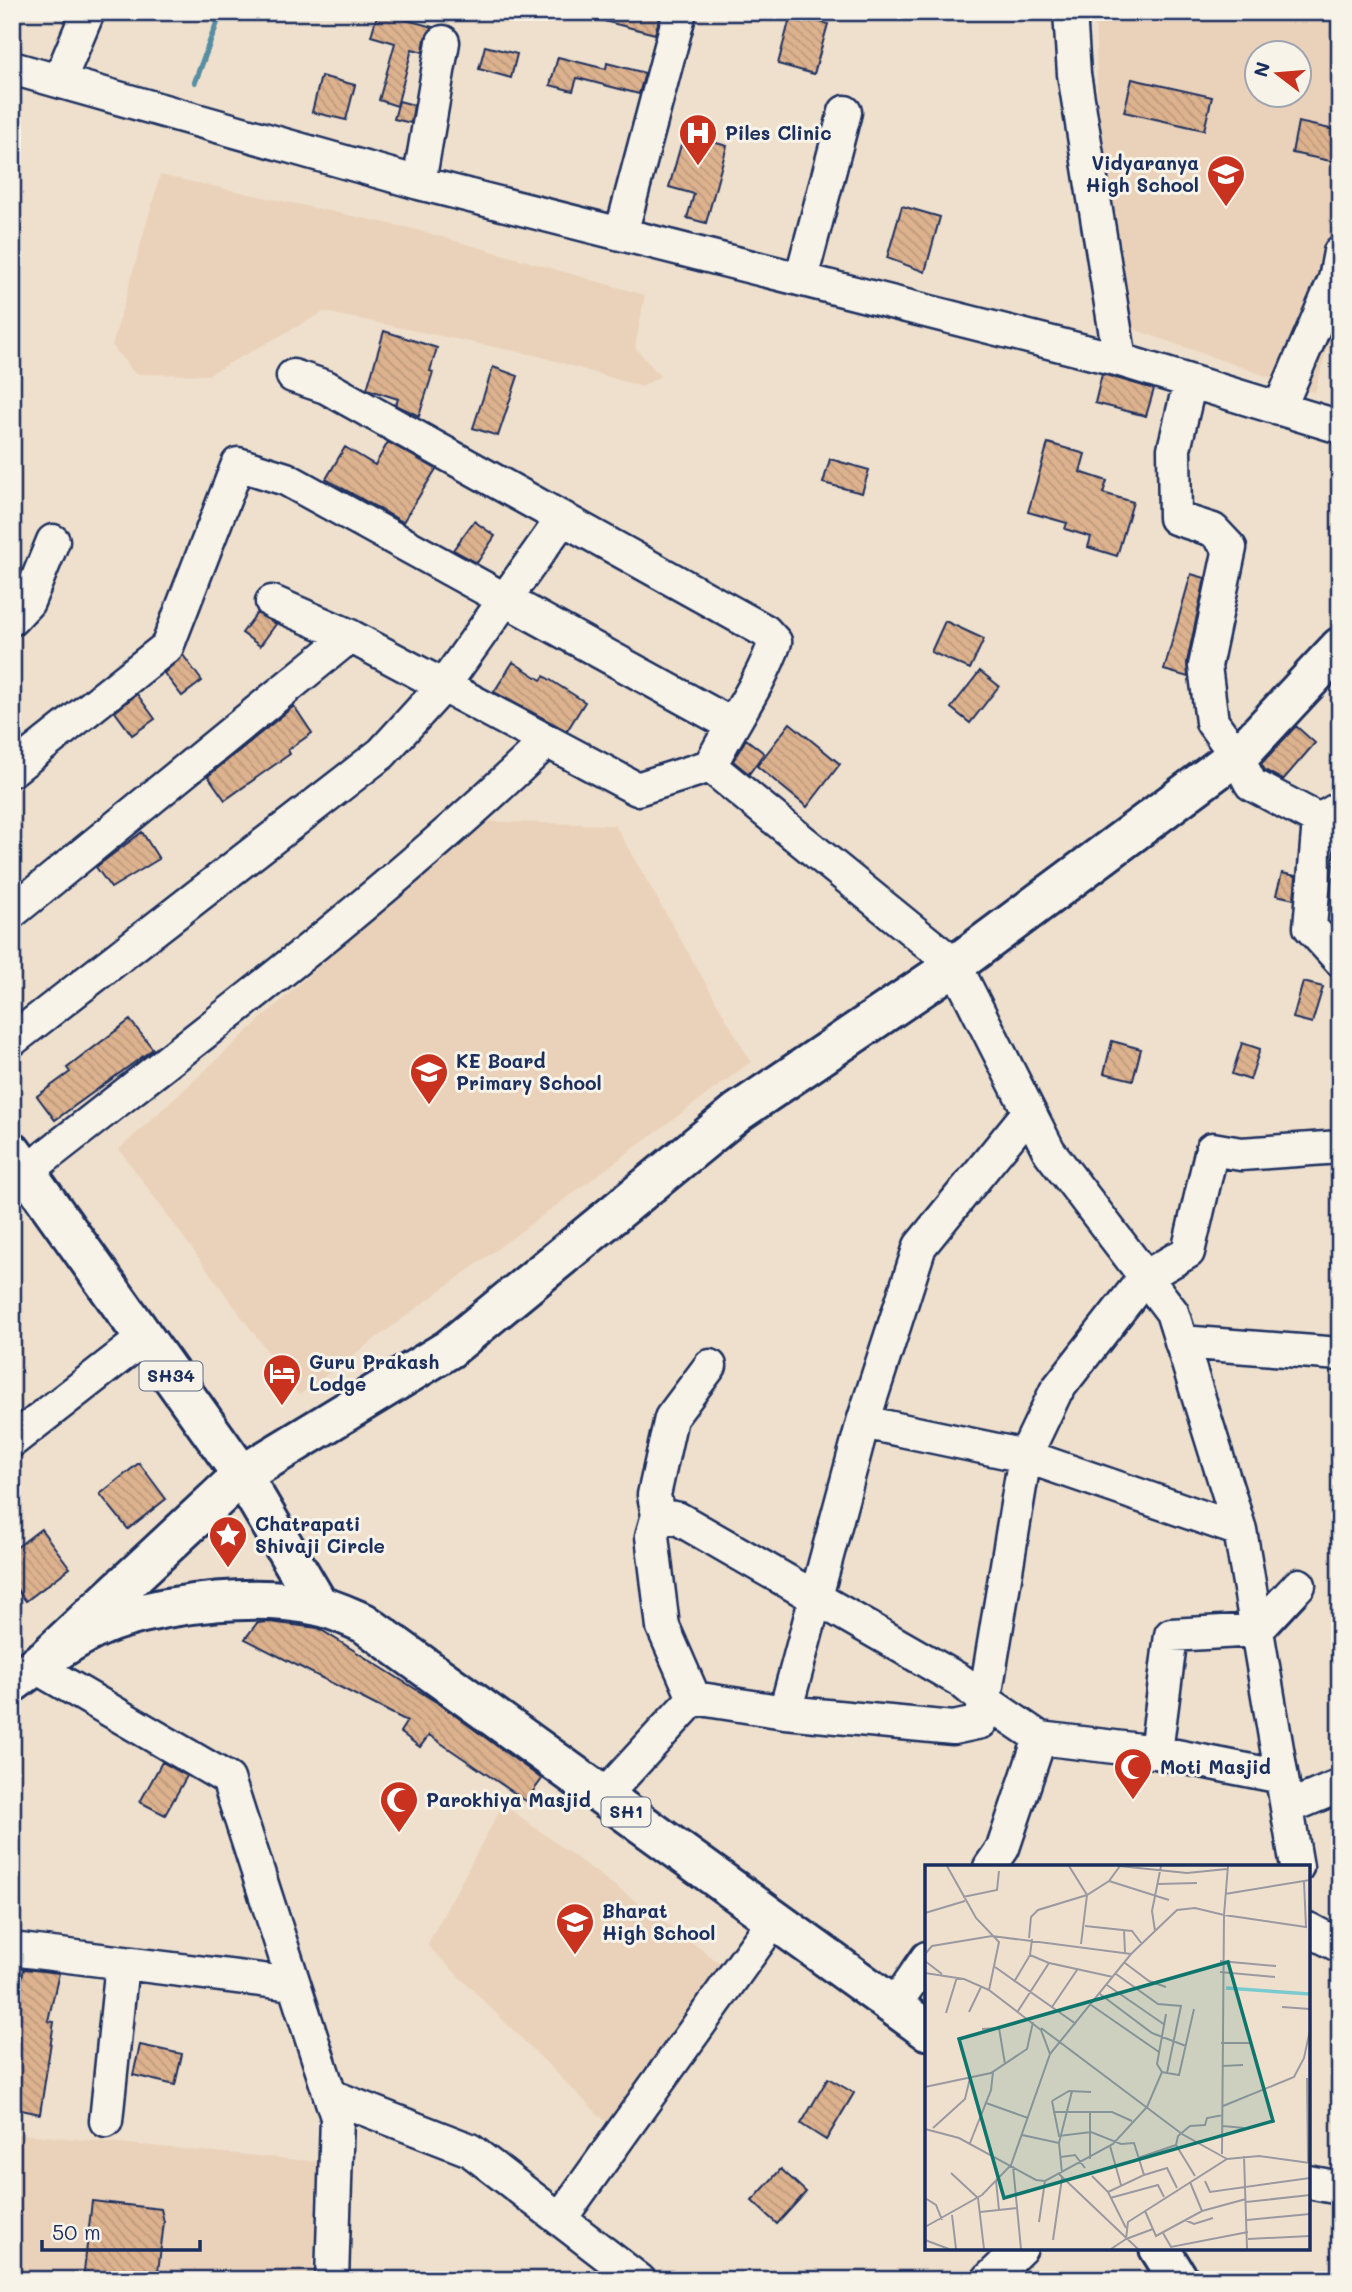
<svg xmlns="http://www.w3.org/2000/svg" width="1352" height="2292" viewBox="0 0 1352 2292" font-family="Mali,sans-serif">
<defs>
<pattern id="building-back-hatch" width="6" height="6" patternUnits="userSpaceOnUse" patternTransform="scale(1.75)"><rect width="6" height="6" fill="#ddb28e"/><path d="M-1 5l2 2M0 0l6 6M5-1l2 2" fill="none" stroke="#bd997d"/></pattern>
</defs>
<rect width="100%" height="100%" fill="#efe0cd"/>
<filter id="ink" filterUnits="userSpaceOnUse"><feTurbulence type="fractalNoise" baseFrequency=".0143" numOctaves="2"/><feDisplacementMap in="SourceGraphic" scale="14" xChannelSelector="R" yChannelSelector="G"/><feConvolveMatrix kernelMatrix="1 2 1 2 8 2 1 2 1" color-interpolation-filters="sRGB"/></filter>
<g filter="url(#ink)">
<path fill="#ead2ba" fill-rule="evenodd" d="M 1095,12 L 1340,12 L 1340,300 L 1315,393 L 1130,328 L 1098,117 ZM 1258,52 L 1300,52 L 1300,94 L 1258,94 Z
M 160,175 L 414,229 L 645,295 L 635,347 L 660,376 L 642,387 L 538,356 L 324,312 L 208,375 L 135,374 L 112,346 Z
M 477,821 L 615,825 L 751,1062 L 299,1395 L 119,1149 Z
M 503,1804 L 727,1968 L 614,2130 L 427,1945 Z
M 12,2133 L 322,2162 L 311,2280 L 12,2280 Z"/>
<g fill="none" stroke-linecap="round" stroke-linejoin="round">
<path stroke="#548da2" stroke-width="6" d="M 195,82 L 221,12"/>
</g>
<path fill="url(#building-back-hatch)" stroke="#1b2f5e" stroke-width="2" d="M 378,12 L 405,12 L 403,19 L 433,27 L 425,38 L 423,52 L 412,49 L 397,106 L 379,100 L 395,43 L 371,36 Z
M 593,12 L 661,12 L 655,34 L 592,18 Z
M 791,14 L 828,24 L 814,74 L 778,64 Z
M 485,46 L 517,54 L 511,78 L 479,69 Z
M 558,57 L 606,69 L 607,63 L 645,73 L 639,94 L 577,78 L 573,91 L 550,85 Z
M 321,76 L 355,85 L 346,120 L 312,112 Z
M 1132,79 L 1212,97 L 1204,130 L 1124,112 Z
M 399,101 L 414,105 L 411,123 L 394,119 Z
M 1298,122 L 1340,131 L 1340,163 L 1292,153 Z
M 684,134 L 727,146 L 706,223 L 687,218 L 694,194 L 669,187 Z
M 902,206 L 940,217 L 925,272 L 887,258 Z
M 384,331 L 437,348 L 430,371 L 433,372 L 419,416 L 396,405 L 398,399 L 367,389 Z
M 493,367 L 518,376 L 498,436 L 473,428 Z
M 1102,374 L 1154,389 L 1146,416 L 1095,403 Z
M 388,442 L 436,469 L 403,522 L 326,479 L 345,447 L 375,465 Z
M 1048,443 L 1085,454 L 1080,472 L 1107,481 L 1103,493 L 1133,502 L 1117,556 L 1088,547 L 1091,537 L 1065,529 L 1067,523 L 1028,512 Z
M 830,459 L 869,470 L 862,493 L 823,483 Z
M 474,521 L 495,536 L 477,563 L 453,550 Z
M 1191,574 L 1205,578 L 1187,662 L 1188,677 L 1164,670 Z
M 257,613 L 276,624 L 260,646 L 242,633 Z
M 945,621 L 984,639 L 970,669 L 931,652 Z
M 183,655 L 202,681 L 182,696 L 164,673 Z
M 513,662 L 541,680 L 544,676 L 585,702 L 567,731 L 494,692 Z
M 980,671 L 999,686 L 970,723 L 951,708 Z
M 137,694 L 155,719 L 132,735 L 115,712 Z
M 294,706 L 312,733 L 288,750 L 290,754 L 225,800 L 208,776 Z
M 790,723 L 840,764 L 807,807 L 757,766 Z
M 1296,726 L 1315,743 L 1283,780 L 1265,770 L 1261,764 Z
M 746,739 L 764,753 L 749,774 L 733,761 Z
M 142,832 L 159,859 L 111,888 L 96,867 Z
M 1282,873 L 1296,876 L 1294,899 L 1276,895 Z
M 1303,982 L 1323,987 L 1312,1023 L 1293,1018 Z
M 130,1020 L 153,1049 L 55,1120 L 37,1096 L 70,1072 L 67,1068 Z
M 1112,1041 L 1141,1049 L 1133,1080 L 1104,1073 Z
M 1242,1043 L 1260,1049 L 1250,1080 L 1232,1074 Z
M 139,1463 L 166,1499 L 128,1529 L 100,1494 Z
M 41,1529 L 70,1568 L 26,1601 L 12,1583 L 12,1551 Z
M 269,1622 L 318,1628 L 441,1705 L 542,1779 L 526,1801 L 429,1735 L 420,1747 L 400,1732 L 407,1721 L 245,1639 L 257,1623 Z
M 162,1762 L 187,1776 L 165,1815 L 140,1802 Z
M 24,1969 L 59,1973 L 48,2021 L 54,2022 L 40,2114 L 12,2108 L 12,2017 Z
M 140,2045 L 182,2054 L 175,2085 L 133,2075 Z
M 828,2078 L 854,2093 L 826,2140 L 801,2124 Z
M 781,2169 L 806,2192 L 777,2224 L 752,2201 Z
M 92,2201 L 161,2209 L 164,2222 L 157,2280 L 83,2280 Z"/>
<g fill="none" stroke-linecap="round" stroke-linejoin="round">
<defs>
<path id="minor" d="M 1070,12 L 1074,74 L 1120,360
M 12,68 L 419,183 L 1120,360 L 1340,427
M 59,81 L 88,12
M 419,183 L 443,42
M 621,234 L 680,12
M 801,279 L 845,112
M 1190,382 L 1174,449 L 1175,518 L 1213,530 L 1230,548 L 1205,666 L 1212,722 L 1236,755 L 1251,784 L 1319,820 L 1340,808
M 1279,409 L 1335,279 L 1340,252
M 272,602 L 350,636 L 637,789 L 710,766 C 731,724 760,685 775,642 L 765,631 L 326,387 L 293,376
M 12,619 L 28,602 L 53,541
M 710,766 L 955,965 L 1049,1151 L 1172,1312 L 1240,1530 L 1297,1867
M 12,770 L 167,647 L 238,464 L 286,479 L 731,724
M 1319,820 L 1310,927 L 1340,960
M 12,912 L 350,636
M 12,1040 L 382,753 L 444,685 L 563,518
M 26,1172 C 204,1032 385,898 547,741
M 1181,1342 L 1340,1354
M 863,1422 L 920,1246 L 1029,1112
M 12,1441 L 144,1338
M 658,1515 L 679,1519 L 961,1681 L 984,1700 L 1040,1738 L 1156,1752 L 1282,1777
M 34,1666 L 228,1779 L 337,2117 L 332,2280
M 694,1698 L 785,1712 L 953,1728 L 981,1722 L 1025,1456 L 1056,1391 L 1145,1277 L 1188,1252 L 1212,1149 L 1241,1154 L 1340,1147
M 694,1698 L 663,1627 L 652,1536 L 658,1515 L 654,1495 L 671,1418 L 710,1366
M 785,1712 L 863,1422 L 1025,1456 L 1240,1530
M 1156,1752 L 1171,1635 L 1257,1630 L 1299,1585
M 604,1796 L 694,1698
M 1287,1808 L 1340,1786
M 990,1867 L 1003,1848 L 1040,1738
M 1308,1929 L 1340,1946
M 12,1949 L 294,1984
M 894,2006 L 927,1958
M 331,2096 L 470,2150 L 639,2280
M 106,2121 L 122,1963
M 1308,2182 L 1340,2188
M 560,2219 L 774,1920
M 988,2280 L 1021,2248"/>
<path id="major" d="M 12,1152 L 242,1475 L 319,1606
M 48,1656 L 242,1475 L 449,1349 L 738,1112 L 955,965 L 1245,749 L 1340,647
M 12,1683 C 41,1661 82,1631 117,1620 C 175,1602 260,1593 318,1606 C 334,1609 349,1617 364,1623 L 927,2030
M 1159,2248 L 1179,2280"/>
</defs>
<use href="#minor" stroke="#1b2f5e" stroke-width="37"/>
<use href="#major" stroke="#1b2f5e" stroke-width="44"/>
<use href="#minor" stroke="#f7f3e8" stroke-width="32"/>
<use href="#major" stroke="#f7f3e8" stroke-width="38"/>
</g>
</g>
<defs>
<symbol id="hospital-pin" viewBox="-11 -11 22 30"><path d="M0 17L-7.5 6A9.5 9.5 0 1 1 7.5 6Z" fill="#c8321e" stroke="#f7f3e8"/><path d="M-5-5h3v3.5h4V-5h3V5h-3V1.5h-4V5h-3Z" fill="#fff"/></symbol>
<symbol id="school-pin" viewBox="-11 -11 22 30"><path d="M0 17L-7.5 6A9.5 9.5 0 1 1 7.5 6Z" fill="#c8321e" stroke="#f7f3e8"/><path d="M0-5L7-2L0 1L-7-2ZM-4 1L0 2.5L4 1V4Q0 6-4 4Z" fill="#fff"/></symbol>
<symbol id="hotel-pin" viewBox="-11 -11 22 30"><path d="M0 17L-7.5 6A9.5 9.5 0 1 1 7.5 6Z" fill="#c8321e" stroke="#f7f3e8"/><path d="M-6-4.5h1.5V1H6V5H4.5V3h-9V5H-6ZM-4 0a1.8 1.8 0 1 1 3.6 0ZM.5 0V-2.5h3Q6-2.5 6 0Z" fill="#fff"/></symbol>
<symbol id="sight-pin" viewBox="-11 -11 22 30"><path d="M0 17L-7.5 6A9.5 9.5 0 1 1 7.5 6Z" fill="#c8321e" stroke="#f7f3e8"/><path d="M0-6L1.8-2.2L6-1.7L2.9 1.2L3.7 5.4L0 3.3L-3.7 5.4L-2.9 1.2L-6-1.7L-1.8-2.2Z" fill="#fff"/></symbol>
<symbol id="mosque-pin" viewBox="-11 -11 22 30"><path d="M0 17L-7.5 6A9.5 9.5 0 1 1 7.5 6Z" fill="#c8321e" stroke="#f7f3e8"/><path d="M3.5-4.9A6 6 0 1 0 3.5 4.9A5 5 0 1 1 3.5-4.9Z" fill="#fff"/></symbol>
</defs>
<g fill-rule="evenodd">
<use href="#hospital-pin" x="676" y="111" width="44" height="60"/>
<use href="#school-pin" x="1204" y="152" width="44" height="60"/>
<use href="#school-pin" x="407" y="1050" width="44" height="60"/>
<use href="#hotel-pin" x="260" y="1351" width="44" height="60"/>
<use href="#sight-pin" x="206" y="1513" width="44" height="60"/>
<use href="#mosque-pin" x="1111" y="1745" width="44" height="60"/>
<use href="#mosque-pin" x="377" y="1778" width="44" height="60"/>
<use href="#school-pin" x="553" y="1900" width="44" height="60"/>
</g>
<g text-anchor="middle" stroke-width="6" stroke-linejoin="round" paint-order="stroke">
<g fill="#f7f3e8" stroke="#5d6a87" stroke-width="2">
<rect x="139.5" y="1361.5" width="63" height="29" rx="5"/>
<rect x="601.5" y="1797.5" width="49" height="29" rx="5"/>
</g>
<g font-size="18" font-weight="bold" fill="#1b2f5e">
<text x="171" y="1382">SH34</text>
<text x="626" y="1818">SH1</text>
</g>
<g font-size="19" font-weight="bold" fill="#1b2f5e" stroke="#f7f3e8" text-anchor="start">
<text x="725" y="140">Piles Clinic</text>
<text x="1199" y="170" text-anchor="end">Vidyaranya<tspan x="1199" dy="22">High School</tspan></text>
<text x="456" y="1068">KE Board<tspan x="456" dy="22">Primary School</tspan></text>
<text x="309" y="1369">Guru Prakash<tspan x="309" dy="22">Lodge</tspan></text>
<text x="255" y="1531">Chatrapati<tspan x="255" dy="22">Shivaji Circle</tspan></text>
<text x="1160" y="1774">Moti Masjid</text>
<text x="426" y="1807">Parokhiya Masjid</text>
<text x="602" y="1918">Bharat<tspan x="602" dy="22">High School</tspan></text>
</g>
</g>
<g transform="translate(925 1865)">
<rect width="385" height="385" fill="#efe0cd"/>
<path fill="none" stroke="#7acbd0" stroke-width="3.5" d="M 301,123 L 385,129"/>
<path fill="none" stroke="#9a99a1" stroke-width="2" d="M 144,1 L 162,30 L 156,79M 194,1 L 262,8 L 302,4M 184,16 L 244,35M 233,19 L 272,18M 300,29 L 385,15M 38,32 L 72,25 L 74,6M 0,48 L 40,36M 160,61 L 207,66 L 217,79M 199,65 L 200,88M 230,66 L 227,46 L 236,1M 104,73 L 106,52 L 113,45 L 162,30 L 184,16 L 195,1M 107,74 L 105,90 L 124,98M 0,89 L 7,81 L 67,71 L 206,89M 0,96 L 17,109M 295,96 L 351,101M 200,98 L 224,116 L 241,122M 70,102 L 151,159M 295,107 L 350,112M 0,108 L 39,114 L 64,125M 191,109 L 233,139 L 256,141 L 242,208M 89,117 L 105,90M 182,120 L 240,160M 175,129 L 227,168 L 261,181M 166,140 L 234,187M 127,142 L 152,105M 357,142 L 385,144M 93,146 L 124,98 L 188,112M 44,147 L 56,122M 21,148 L 32,112M 241,149 L 232,199 L 237,207 L 254,210 L 269,144M 116,163 L 257,269 L 302,294M 57,164 L 74,163 L 80,199M 296,178 L 325,178M 125,189 L 206,89 L 252,45 L 270,43 L 299,50 L 303,1M 297,201 L 318,200M 382,213 L 383,298M 0,222 L 66,208 L 102,184 L 108,157M 127,236 L 134,271 L 166,267 L 196,279 L 209,278 L 219,310 L 183,327 L 201,363M 127,236 L 144,226 L 166,227M 61,238 L 103,253M 298,241 L 369,212 L 379,193 L 385,165M 128,247 L 165,247 L 165,294M 165,247 L 187,247 L 207,256M 298,261 L 319,263M 8,263 L 40,234 L 45,213M 0,264 L 34,273 L 111,315 L 120,316 L 188,279 L 222,242 L 237,207M 97,270 L 134,278M 45,278 L 66,225 L 68,207M 185,281 L 196,320M 297,289 L 299,50 L 381,62 L 379,17M 319,291 L 322,384M 136,292 L 150,290 L 160,303M 213,293 L 251,280M 88,301 L 96,384M 26,308 L 53,333 L 59,384M 137,308 L 134,278 L 147,226M 134,309 L 213,384M 219,310 L 242,303 L 252,323M 167,311 L 183,327M 270,311 L 251,280 L 253,271 L 265,261 L 280,260 L 282,253 L 298,250M 71,316 L 74,345M 280,316 L 285,327 L 385,313M 265,317 L 277,346M 0,333 L 11,340 L 17,355M 185,333 L 233,320 L 239,332M 321,337 L 385,330M 220,346 L 231,371 L 277,346 L 321,334M 55,347 L 92,343M 27,350 L 31,384M 260,355 L 269,359 L 288,353M 322,355 L 385,349M 114,357 L 120,316M 0,362 L 57,330 L 86,300 L 125,189 L 116,165 L 64,125 L 74,77 L 51,53 L 22,1M 238,368 L 246,382 L 323,367M 201,374 L 228,364M 323,374 L 385,371M 0,375 L 24,384M 128,375 L 137,313M 186,384 L 201,374 L 203,357 L 302,294 L 334,291 L 385,298"/>
<path fill="#0f766e" fill-opacity="0.15" stroke="#0f766e" stroke-width="3.5" d="M 303,97 L 348,256 L 79,333 L 34,174 Z"/>
<rect width="385" height="385" fill="none" stroke="#1b2f5e" stroke-width="3.5"/>
</g>
<rect width="1352" height="2292" fill="none" stroke="#f7f3e8" stroke-width="42"/>
<rect x="21" y="21" width="1310" height="2250" fill="none" stroke="#1b2f5e" stroke-width="2.5" filter="url(#ink)"/>
<g transform="translate(1278 74) rotate(286)"><circle r="33" fill="#f7f3e8" stroke="#9fa5b1" stroke-width="2"/>
<path d="M0-5L12 26L0 18L-12 26Z" fill="#c8321e"/>
<text y="-10" font-size="19" font-weight="bold" text-anchor="middle" fill="#1b2f5e">N</text>
</g>
<path d="M42 2240v10h158v-10" fill="none" stroke="#1b2f5e" stroke-width="3.5"/>
<text x="52" y="2240" font-size="21" fill="#1b2f5e" stroke="#f7f3e8" stroke-width="5" paint-order="stroke">50 m</text>
</svg>
